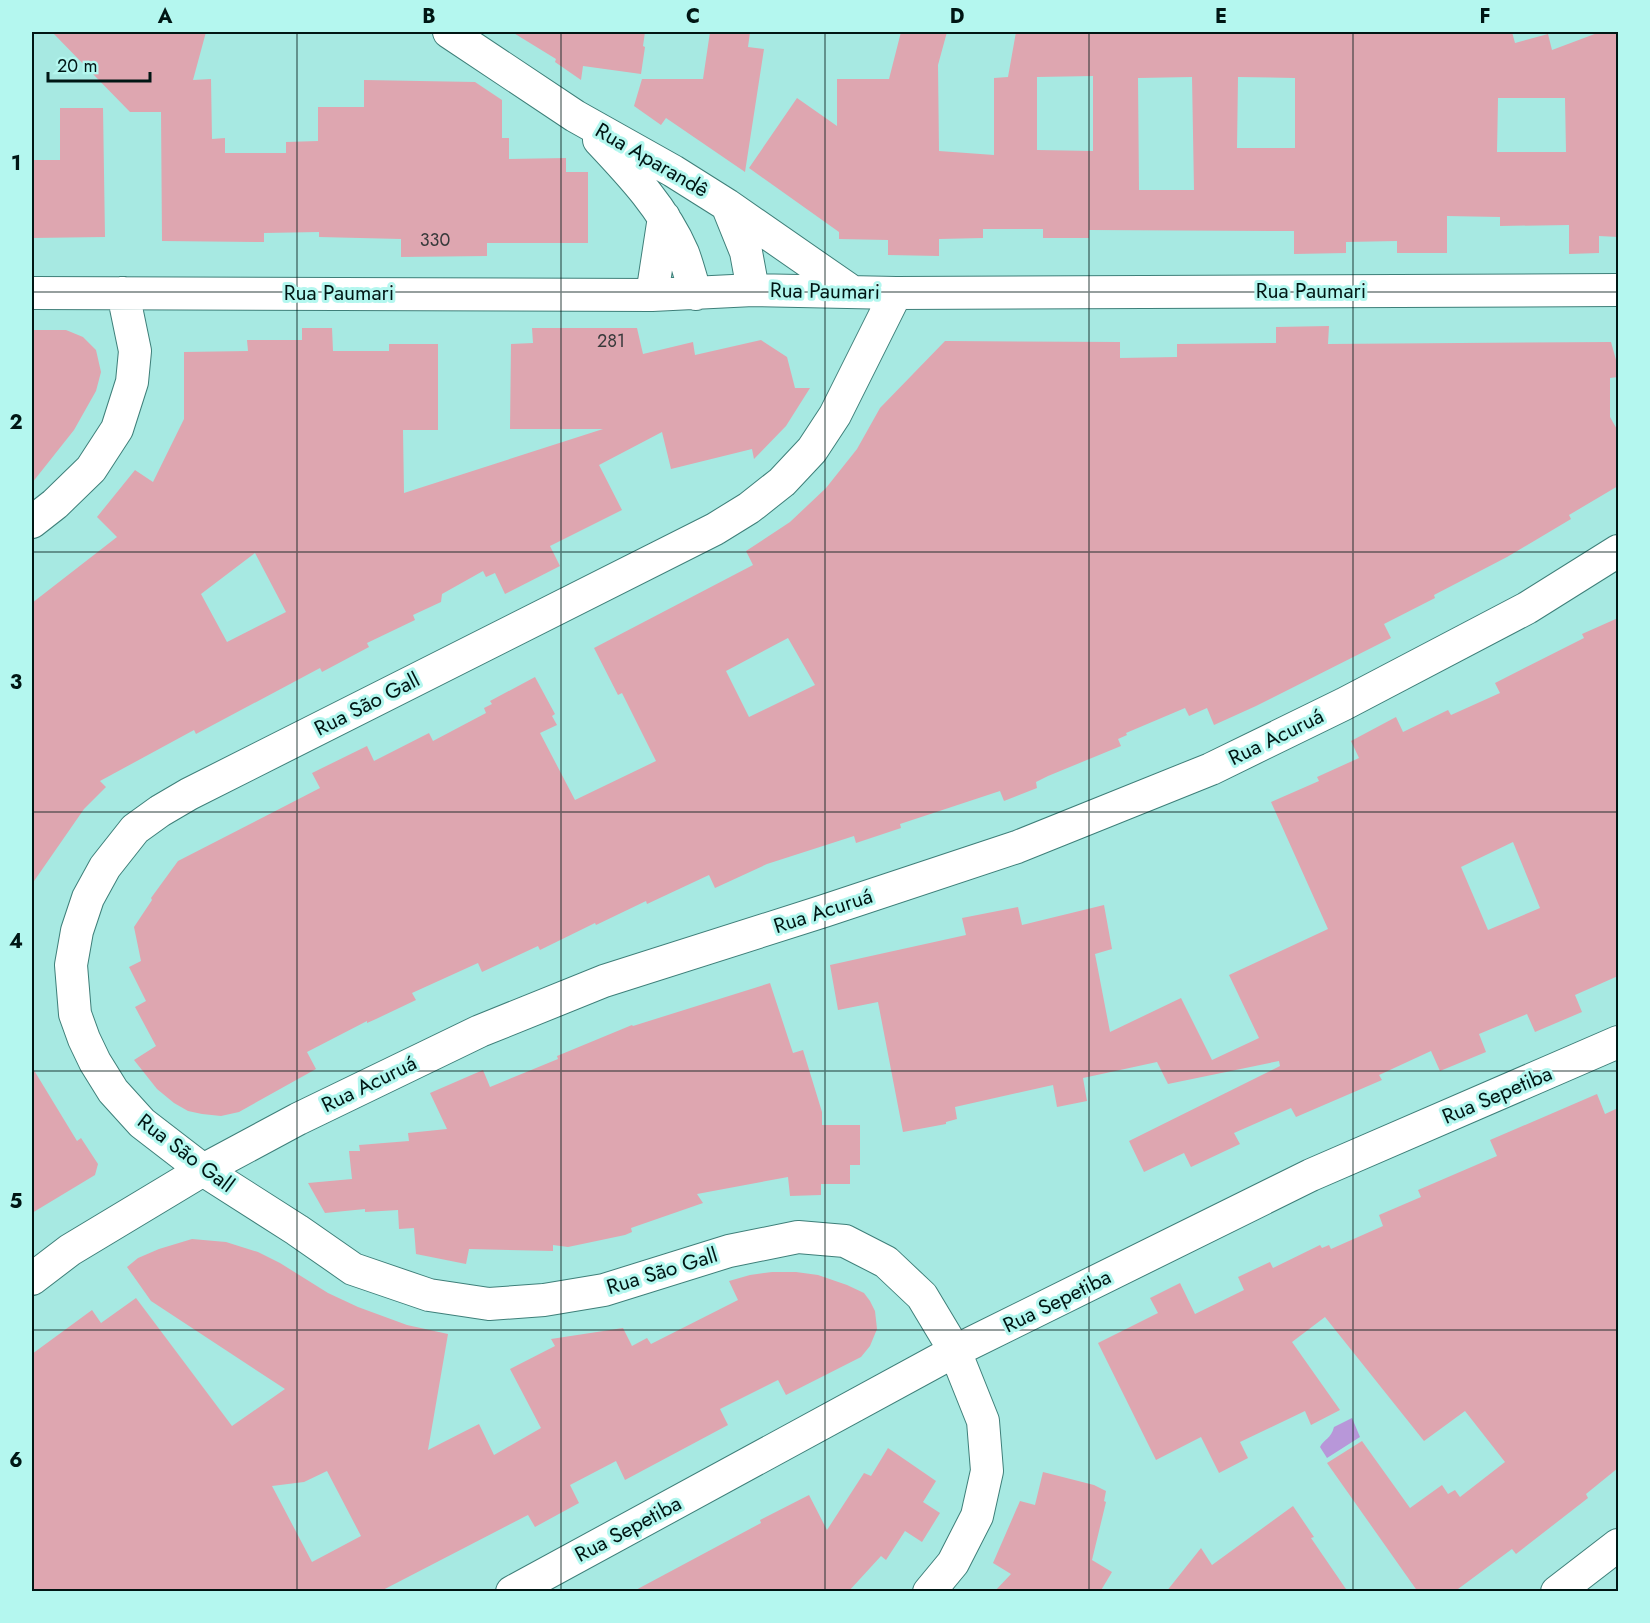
<svg xmlns="http://www.w3.org/2000/svg" width="1650" height="1623" viewBox="0 0 1650 1623" font-family="Jost,sans-serif">
<rect width="100%" height="100%" fill="#a7e9e2"/>
<path fill="#b897d9" d="M 1352,1418 L 1360,1437 L 1327,1458 L 1320,1447 C 1324,1439 1331,1439 1334,1427 Z"/>
<path fill="#dea6b0" fill-rule="evenodd" d="M 52,32 L 206,32 L 193,80 L 211,79 L 212,139 L 225,138 L 225,153 L 286,153 L 286,142 L 318,141 L 318,107 L 364,107 L 364,80 L 475,82 L 502,100 L 502,138 L 509,138 L 509,159 L 566,158 L 566,172 L 588,172 L 588,243 L 487,243 L 487,256 L 401,257 L 401,239 L 319,237 L 319,232 L 264,233 L 264,242 L 162,241 L 161,112 L 130,112 Z
M 512,32 L 645,32 L 643,46 L 645,47 L 641,74 L 583,66 L 581,80 L 555,62 L 556,59 Z
M 710,32 L 750,32 L 748,47 L 764,49 L 745,172 L 666,118 L 661,125 L 634,106 L 642,79 L 703,79 Z
M 901,32 L 947,32 L 938,65 L 939,151 L 994,155 L 994,78 L 1008,77 L 1016,32 L 1512,32 L 1515,43 L 1548,34 L 1552,50 L 1600,32 L 1618,32 L 1618,237 L 1599,236 L 1599,253 L 1569,254 L 1569,225 L 1500,226 L 1500,217 L 1447,216 L 1447,253 L 1397,253 L 1397,241 L 1346,242 L 1346,253 L 1294,254 L 1294,231 L 1089,230 L 1089,238 L 1043,238 L 1043,229 L 983,229 L 983,238 L 939,239 L 939,256 L 888,255 L 888,240 L 839,239 L 839,232 L 749,168 L 797,98 L 837,126 L 837,79 L 889,79 ZM 1093,76 L 1093,151 L 1037,150 L 1037,77 ZM 1192,77 L 1194,190 L 1139,190 L 1138,78 ZM 1238,77 L 1295,78 L 1295,148 L 1237,148 ZM 1498,98 L 1565,98 L 1566,152 L 1497,152 Z
M 60,108 L 103,108 L 105,237 L 32,238 L 32,160 L 60,160 Z
M 1329,326 L 1328,344 L 1611,342 L 1618,367 L 1618,377 L 1610,378 L 1610,417 L 1618,431 L 1618,486 L 1569,515 L 1571,519 L 1507,557 L 1434,595 L 1435,598 L 1384,624 L 1391,638 L 1256,706 L 1214,725 L 1207,708 L 1189,716 L 1185,708 L 1126,733 L 1127,735 L 1118,739 L 1121,746 L 1048,776 L 1036,782 L 1037,788 L 1004,801 L 1000,791 L 900,824 L 901,828 L 856,843 L 854,836 L 767,864 L 715,888 L 709,875 L 647,904 L 646,901 L 596,925 L 595,923 L 540,950 L 538,946 L 482,972 L 478,963 L 412,993 L 416,1000 L 376,1019 L 367,1023 L 367,1021 L 307,1052 L 316,1069 L 239,1112 L 221,1116 L 202,1114 L 188,1111 L 174,1103 L 157,1089 L 134,1060 L 156,1046 L 135,1007 L 146,1001 L 129,967 L 141,961 L 134,927 L 152,900 L 151,898 L 178,861 L 320,788 L 312,773 L 367,746 L 374,761 L 429,733 L 433,741 L 486,713 L 484,708 L 492,704 L 490,701 L 535,677 L 555,714 L 552,716 L 557,725 L 540,733 L 575,800 L 656,761 L 622,693 L 618,695 L 594,648 L 753,565 L 746,551 L 790,522 L 826,488 L 857,449 L 880,408 L 945,341 L 1120,342 L 1120,358 L 1177,357 L 1177,344 L 1276,343 L 1276,327 ZM 788,638 L 815,685 L 749,717 L 726,671 Z
M 302,328 L 332,328 L 333,351 L 389,351 L 389,344 L 438,344 L 438,430 L 403,430 L 404,493 L 603,429 L 510,429 L 511,344 L 533,343 L 532,328 L 637,328 L 643,354 L 693,342 L 695,355 L 761,340 L 787,357 L 795,388 L 810,388 L 786,426 L 754,459 L 752,449 L 671,469 L 662,432 L 599,465 L 622,510 L 550,546 L 560,566 L 505,594 L 495,573 L 486,577 L 483,571 L 442,594 L 441,602 L 413,615 L 415,620 L 367,643 L 369,647 L 322,672 L 320,668 L 196,734 L 194,730 L 100,781 L 106,787 L 84,809 L 32,884 L 32,603 L 117,537 L 97,517 L 135,470 L 153,482 L 184,419 L 184,352 L 248,351 L 247,340 L 302,340 ZM 255,553 L 286,612 L 227,642 L 201,594 Z
M 32,330 L 66,330 L 83,337 L 96,350 L 101,372 L 96,391 L 74,430 L 32,483 Z
M 1618,618 L 1618,976 L 1575,995 L 1582,1012 L 1535,1032 L 1527,1014 L 1479,1034 L 1486,1052 L 1440,1071 L 1431,1051 L 1379,1075 L 1382,1080 L 1296,1117 L 1291,1108 L 1234,1133 L 1240,1144 L 1191,1167 L 1184,1153 L 1144,1172 L 1129,1141 L 1280,1066 L 1279,1061 L 1168,1084 L 1157,1062 L 1083,1078 L 1087,1101 L 1057,1107 L 1053,1085 L 955,1107 L 957,1119 L 946,1122 L 946,1124 L 903,1132 L 878,1002 L 838,1010 L 830,965 L 966,935 L 962,918 L 1018,907 L 1022,925 L 1104,905 L 1112,949 L 1095,954 L 1110,1032 L 1181,998 L 1212,1060 L 1259,1038 L 1229,975 L 1328,929 L 1271,802 L 1319,781 L 1317,777 L 1359,758 L 1351,741 L 1396,717 L 1403,732 L 1448,710 L 1451,715 L 1500,693 L 1495,683 L 1584,638 L 1582,634 ZM 1513,842 L 1540,908 L 1488,930 L 1461,867 Z
M 770,983 L 793,1053 L 803,1050 L 822,1112 L 822,1125 L 860,1125 L 860,1165 L 850,1165 L 850,1184 L 821,1184 L 821,1195 L 790,1196 L 788,1177 L 697,1194 L 703,1203 L 631,1228 L 632,1232 L 625,1235 L 568,1247 L 553,1245 L 553,1251 L 469,1249 L 466,1264 L 416,1254 L 414,1228 L 399,1229 L 398,1210 L 365,1212 L 365,1209 L 325,1213 L 308,1183 L 352,1179 L 349,1151 L 360,1151 L 359,1145 L 409,1141 L 408,1133 L 447,1129 L 430,1093 L 483,1070 L 490,1087 L 558,1059 L 557,1056 L 632,1025 L 633,1026 Z
M 32,1067 L 77,1141 L 81,1138 L 98,1164 L 95,1175 L 32,1213 Z
M 1597,1094 L 1605,1114 L 1618,1108 L 1618,1468 L 1586,1494 L 1588,1498 L 1516,1554 L 1512,1549 L 1454,1592 L 1418,1592 L 1327,1463 L 1362,1441 L 1410,1508 L 1442,1485 L 1448,1494 L 1455,1490 L 1460,1497 L 1505,1462 L 1465,1411 L 1424,1441 L 1325,1317 L 1292,1342 L 1340,1410 L 1311,1425 L 1305,1411 L 1240,1442 L 1248,1458 L 1219,1473 L 1201,1437 L 1156,1460 L 1098,1343 L 1158,1313 L 1150,1298 L 1180,1283 L 1195,1314 L 1244,1290 L 1238,1277 L 1270,1262 L 1273,1268 L 1320,1245 L 1322,1248 L 1329,1245 L 1331,1249 L 1383,1226 L 1379,1215 L 1421,1197 L 1418,1190 L 1497,1156 L 1490,1140 Z
M 192,1239 L 226,1242 L 258,1252 L 280,1263 L 328,1293 L 358,1307 L 407,1325 L 448,1334 L 428,1450 L 479,1424 L 494,1455 L 541,1428 L 510,1369 L 555,1346 L 551,1339 L 623,1328 L 632,1346 L 647,1338 L 651,1344 L 738,1300 L 729,1281 L 750,1275 L 772,1272 L 796,1272 L 818,1275 L 847,1285 L 864,1293 L 870,1301 L 875,1311 L 877,1329 L 870,1346 L 861,1357 L 786,1395 L 778,1380 L 720,1409 L 728,1425 L 625,1480 L 616,1461 L 570,1485 L 579,1503 L 535,1527 L 528,1515 L 379,1592 L 32,1592 L 32,1354 L 92,1310 L 101,1323 L 136,1298 L 232,1426 L 285,1389 L 151,1301 L 127,1267 L 138,1258 L 159,1249 ZM 327,1471 L 361,1536 L 312,1562 L 272,1486 L 304,1482 Z
M 888,1448 L 936,1481 L 923,1502 L 940,1513 L 922,1542 L 905,1531 L 886,1560 L 881,1556 L 848,1592 L 632,1592 L 761,1523 L 760,1520 L 809,1495 L 827,1530 L 864,1473 L 871,1476 Z
M 1043,1472 L 1094,1485 L 1106,1491 L 1104,1501 L 1106,1502 L 1092,1560 L 1112,1572 L 1100,1592 L 994,1592 L 1011,1574 L 993,1563 L 1020,1501 L 1035,1505 Z
M 1293,1506 L 1314,1537 L 1311,1538 L 1348,1592 L 1166,1592 L 1201,1548 L 1212,1565 Z"/>
<g fill="none" stroke-linecap="round" stroke-linejoin="round">
<defs>
<path id="street" d="M 449,32 L 575,116 L 673,171 L 727,205 L 851,291
M 599,140 C 632,175 664,209 683,253 C 688,266 691,280 696,294
M 727,205 L 746,252 L 753,290
M 32,293 L 652,295 L 753,290 L 896,293 L 1618,290
M 896,293 L 835,415 L 812,450 L 782,482 L 749,508 L 715,529 L 189,794 L 160,811 L 135,829 L 105,867 L 88,898 L 77,931 L 71,965 L 75,1014 L 84,1039 L 95,1062 L 113,1091 L 142,1123 L 203,1170 L 297,1230 L 353,1269 L 429,1295 L 489,1304 L 544,1300 L 604,1290 L 729,1251 L 798,1237 L 845,1241 L 886,1262 L 922,1296 L 955,1351 L 983,1421 L 987,1471 L 977,1516 L 953,1563 L 929,1592
M 652,295 L 664,217
M 32,522 L 55,504 L 91,469 L 117,429 L 132,382 L 135,351 L 123,293
M 32,1279 L 70,1250 L 203,1170 L 298,1119 L 480,1031 L 604,981 L 824,911 L 1017,847 L 1211,769 L 1344,704 L 1527,608 L 1618,551
M 512,1592 L 955,1351 L 1311,1175 L 1618,1042
M 1557,1592 L 1618,1545"/>
</defs>
<use href="#street" stroke="#3e7f79" stroke-width="34"/>
<use href="#street" stroke="#fff" stroke-width="32"/>
</g>
<path fill="none" stroke="#001614" stroke-width="1.5" stroke-opacity="0.55" d="M 297,32 L 297,1592M 561,32 L 561,1592M 825,32 L 825,1592M 1089,32 L 1089,1592M 1353,32 L 1353,1592M 32,292 L 1618,292M 32,552 L 1618,552M 32,812 L 1618,812M 32,1071 L 1618,1071M 32,1330 L 1618,1330"/>
<g text-anchor="middle" stroke-width="6" stroke-linejoin="round" paint-order="stroke">
<g font-size="18" fill="#383a3b">
<text x="435" y="246">330</text>
<text x="611" y="347">281</text>
</g>
<g font-size="21" fill="#001614" stroke="#b4f7ef">
<text transform="translate(652 160) rotate(30)" y="7">Rua Aparandê</text>
<text transform="translate(825 291) rotate(1)" y="7">Rua Paumari</text>
<text x="1311" y="298">Rua Paumari</text>
<text x="339" y="300">Rua Paumari</text>
<text transform="translate(367 704) rotate(-27)" y="7">Rua São Gall</text>
<text transform="translate(1276 737) rotate(-26)" y="7">Rua Acuruá</text>
<text transform="translate(823 911) rotate(-18)" y="7">Rua Acuruá</text>
<text transform="translate(369 1084) rotate(-26)" y="7">Rua Acuruá</text>
<text transform="translate(1497 1095) rotate(-23)" y="7">Rua Sepetiba</text>
<text transform="translate(186 1153) rotate(37)" y="7">Rua São Gall</text>
<text transform="translate(662 1271) rotate(-17)" y="7">Rua São Gall</text>
<text transform="translate(1057 1301) rotate(-26)" y="7">Rua Sepetiba</text>
<text transform="translate(628 1529) rotate(-28)" y="7">Rua Sepetiba</text>
</g>
</g>
<rect width="1650" height="1623" fill="none" stroke="#b4f7ef" stroke-width="66"/>
<path d="M48 72v9h102v-9" fill="none" stroke="#001614" stroke-width="3"/>
<text x="57" y="72" font-size="18" fill="#001614" stroke="#b4f7ef" stroke-width="4.5" paint-order="stroke">20 m</text>
<rect x="33" y="33" width="1584" height="1557" fill="none" stroke="#001614" stroke-width="2"/>
<g font-size="20" text-anchor="middle" font-weight="bold" fill="#001614">
<text x="165" y="23">A</text>
<text x="429" y="23">B</text>
<text x="693" y="23">C</text>
<text x="957" y="23">D</text>
<text x="1221" y="23">E</text>
<text x="1485" y="23">F</text>
<text x="16" y="170">1</text>
<text x="16" y="429">2</text>
<text x="16" y="689">3</text>
<text x="16" y="948">4</text>
<text x="16" y="1208">5</text>
<text x="16" y="1467">6</text>
</g>
</svg>
